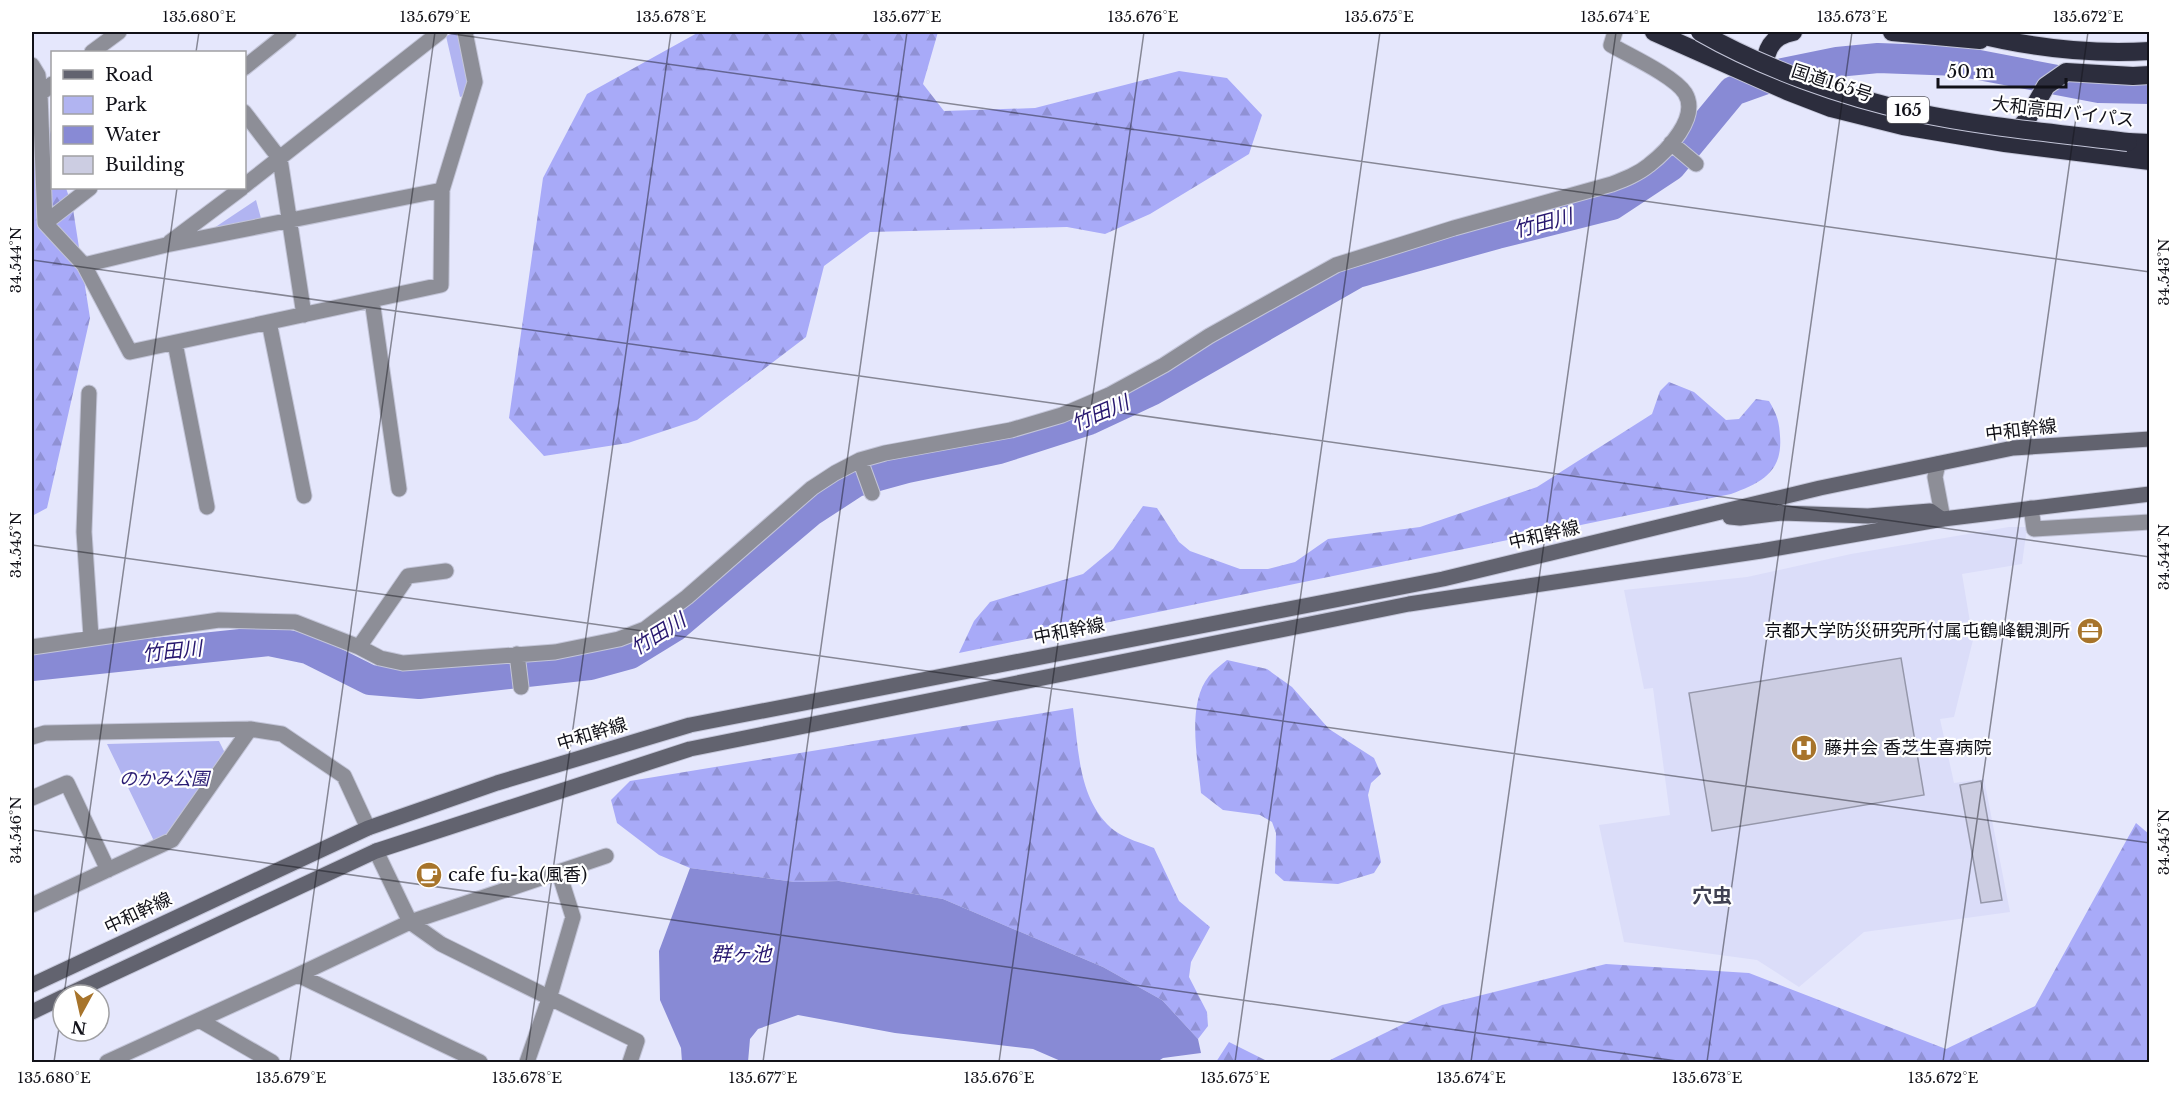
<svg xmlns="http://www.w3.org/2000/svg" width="2181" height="1094" viewBox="0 0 2181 1094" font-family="'Libre Baskerville','Noto Sans JP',serif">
<defs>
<pattern id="forest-firs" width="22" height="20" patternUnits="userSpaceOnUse" patternTransform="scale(1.5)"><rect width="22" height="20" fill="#a8aaf8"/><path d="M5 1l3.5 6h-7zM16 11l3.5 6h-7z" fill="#9091d4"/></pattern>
</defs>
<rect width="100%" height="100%" fill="#e5e7fc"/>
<path fill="#dbddf9" d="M 2009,527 L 2027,527 L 2022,564 L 1962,574 L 1973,640 L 1954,717 L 1940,719 L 1954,783 L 1984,779 L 2010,912 L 1864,932 L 1799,987 L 1757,960 L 1624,942 L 1599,825 L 1670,815 L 1653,688 L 1644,689 L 1624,590 L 1747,577 L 1851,554 Z"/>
<path fill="url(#forest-firs)" d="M 699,32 L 938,32 L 923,84 L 944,111 L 1035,108 L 1179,71 L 1227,78 L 1262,115 L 1249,154 L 1150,214 L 1105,234 L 1067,227 L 870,232 L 824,266 L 806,337 L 697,420 L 628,443 L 544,456 L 509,418 L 543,178 L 587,94 Z
M 32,72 L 35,73 L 52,138 L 52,188 L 66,188 L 73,209 L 90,318 L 47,508 L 32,516 Z
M 1669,382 L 1694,392 L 1726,420 L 1739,419 L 1756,399 L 1769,401 C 1777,415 1779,420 1780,436 C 1783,472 1761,483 1731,494 L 959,653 L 974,621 L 990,602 L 1083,574 L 1113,549 L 1143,506 L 1157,508 L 1179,542 L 1190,551 L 1240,569 L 1268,569 L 1295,562 L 1328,539 L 1420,527 L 1537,487 L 1652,414 L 1660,391 Z
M 1227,660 L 1267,669 L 1292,687 L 1329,729 L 1374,758 L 1381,774 L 1371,783 L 1368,795 L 1381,862 L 1374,873 L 1338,884 L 1284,881 L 1275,873 L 1276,833 L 1272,822 L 1260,815 L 1223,810 L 1201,793 C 1198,760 1186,704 1209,676 C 1214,670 1221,665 1227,660 Z
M 1073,708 C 1079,751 1078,802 1115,831 C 1126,839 1142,843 1154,848 L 1179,901 L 1210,927 L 1191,962 L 1189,977 L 1207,1012 L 1208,1026 L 1198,1039 L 1162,1000 L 1103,967 L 943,899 L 839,881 L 795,882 L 690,868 L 659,855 L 617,823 L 611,800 L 630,781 Z
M 2136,823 L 2149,834 L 2149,1062 L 1326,1062 L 1442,1005 L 1606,964 L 1749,973 L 1946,1049 L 2035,1006 Z
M 1229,1042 L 1269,1062 L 1216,1062 Z"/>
<path fill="#b1b4f1" d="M 457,32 L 460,32 L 475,82 L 466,95 L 460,97 L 446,36 Z
M 256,200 L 262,222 L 202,236 Z
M 219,741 L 226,755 L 170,835 L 154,841 L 107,744 Z"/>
<path fill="#888ad5" d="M 690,868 L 795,882 L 839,881 L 943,899 L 1103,967 L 1162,1000 L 1198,1039 L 1201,1053 L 1163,1058 L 1157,1062 L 1063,1062 L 1033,1049 L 895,1033 L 798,1015 L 758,1029 L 750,1039 L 748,1062 L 682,1062 L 681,1048 L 660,1000 L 659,951 Z"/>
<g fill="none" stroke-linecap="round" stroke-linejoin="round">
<path stroke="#888ad5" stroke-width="30" d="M 32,666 L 269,641 L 308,649 L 370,680 L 419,684 L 590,665 L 630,654 L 674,627 L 810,512 L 856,482 L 907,468 L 999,449 L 1089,420 L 1151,391 L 1357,273 L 1497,234 L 1612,205 L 1671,166 L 1733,91 L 1783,73 L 1837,62 L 1878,58 L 1958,61 L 2099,88 L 2150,89"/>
</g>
<path fill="#cccde2" stroke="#9597aa" stroke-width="1.5" d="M 1901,658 L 1924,795 L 1712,831 L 1689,693 Z
M 1981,781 L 2002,900 L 1981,903 L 1960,785 Z"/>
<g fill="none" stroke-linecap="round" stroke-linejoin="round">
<defs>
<path id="street" d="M 92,52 L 119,32
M 32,65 L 38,75 L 40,94
M 244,68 L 289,32
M 52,84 L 40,94 L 45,223 L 84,265 L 130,352 L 441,285 L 442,190 L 475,82 L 465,32
M 244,112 L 280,159 L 304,315
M 1671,143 L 1696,164
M 244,186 L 440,32
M 45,223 L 90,188
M 170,242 L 242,188
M 84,265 L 166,245 L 442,190
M 372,300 L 399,489
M 269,322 L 304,496
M 175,343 L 207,507
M 89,393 L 84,532 L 91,637
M 860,460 L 872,493
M 1938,464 L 1935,477 L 1943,519
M 2031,508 L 2034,529 L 2150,522
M 32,647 L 219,620 L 295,622 L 359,647 L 380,658 L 403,663 L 555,652 L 619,639 L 645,629 L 687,597 L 812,488 L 835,473 L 860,460 L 885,453 L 1011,430 L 1062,415 L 1109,395 L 1164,365 L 1209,336 L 1336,265 L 1454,228 L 1612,184 C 1625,179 1638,174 1649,165 C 1667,151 1700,117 1685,93 C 1674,76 1630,56 1611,45 L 1615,32
M 359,647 L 408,576 L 446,571
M 517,654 L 521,687
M 32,737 L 45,733 L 250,729 L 282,734 L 344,776 L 368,828
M 32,798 L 67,783 L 108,870
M 376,851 L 410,922 L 441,944 L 637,1041 L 630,1062
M 32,905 L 172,840 L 250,729
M 298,975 L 410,922 L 606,856
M 107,1062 L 199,1020
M 272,1062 L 199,1020 L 298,975 L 480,1062
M 527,1062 L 549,999 L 573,917 L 559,873"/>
<path id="secondary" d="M 1730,517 L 1740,518 L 1782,513 L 1868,516 L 1930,511 L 1940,518
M 32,985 L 368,828 L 497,783 L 690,725 L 1443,579 L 1820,488 L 2013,448 L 2150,439
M 67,995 L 376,851 L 690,749 L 1409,604 L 1761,551 L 1943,519 L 2150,494
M 32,1012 L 63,997"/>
<path id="highway" d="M 1654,32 L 1787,91 L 1831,108 L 1903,126 L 2005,143 L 2150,161
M 1892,32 L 1980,40
M 1968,32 C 2027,47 2089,55 2150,51
M 1771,75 C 1760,65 1767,45 1779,37 C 1783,35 1788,33 1793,32
M 2010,138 L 2026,121 L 2046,86 L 2066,72 L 2133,76 L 2150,75
M 2128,142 L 2150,143"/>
</defs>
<use href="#street" stroke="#c3c5d8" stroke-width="17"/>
<use href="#secondary" stroke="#c3c5d8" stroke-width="17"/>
<use href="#highway" stroke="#c3c5d8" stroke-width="20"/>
<use href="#street" stroke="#8d8e97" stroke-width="15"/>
<use href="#secondary" stroke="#62636f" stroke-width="15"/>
<use href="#highway" stroke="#2c2d3d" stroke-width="18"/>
<defs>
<path id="highway-bridge" d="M 1700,32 C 1763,68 1843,97 1914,112 C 1984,127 2057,133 2128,142"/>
</defs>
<use href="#highway-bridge" stroke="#c3c5d8" stroke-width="20" stroke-linecap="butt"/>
<use href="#highway-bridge" stroke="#2c2d3d" stroke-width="18"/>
</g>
<path fill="none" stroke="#111118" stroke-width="1.5" stroke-opacity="0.45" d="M 439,32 L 2150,272M 196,52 L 199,32M 32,260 L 2150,557M 32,545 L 2150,843M 32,830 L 1684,1062M 64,995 L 177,188M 54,1062 L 63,1000M 290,1062 L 435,32M 526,1062 L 671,32M 763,1062 L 907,32M 999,1062 L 1144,32M 1235,1062 L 1380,32M 1471,1062 L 1616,32M 1707,1062 L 1852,32M 1943,1062 L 2088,32"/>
<defs>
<symbol id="office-disc" viewBox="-11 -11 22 22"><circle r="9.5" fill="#a7742b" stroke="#fff"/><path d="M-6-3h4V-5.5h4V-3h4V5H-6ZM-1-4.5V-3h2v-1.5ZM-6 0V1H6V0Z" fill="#fff"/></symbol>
<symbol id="hospital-disc" viewBox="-11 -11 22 22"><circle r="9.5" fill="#a7742b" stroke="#fff"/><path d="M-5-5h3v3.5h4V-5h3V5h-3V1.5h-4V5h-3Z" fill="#fff"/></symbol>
<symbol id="cafe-disc" viewBox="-11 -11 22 22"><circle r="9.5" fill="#a7742b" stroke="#fff"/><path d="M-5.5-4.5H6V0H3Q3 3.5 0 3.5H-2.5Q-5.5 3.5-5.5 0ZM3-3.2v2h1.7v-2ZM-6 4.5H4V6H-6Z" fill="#fff"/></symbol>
</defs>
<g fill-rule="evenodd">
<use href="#office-disc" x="2075" y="616" width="30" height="30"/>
<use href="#hospital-disc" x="1789" y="733" width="30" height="30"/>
<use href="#cafe-disc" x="414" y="860" width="30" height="30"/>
</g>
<g text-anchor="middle" stroke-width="4.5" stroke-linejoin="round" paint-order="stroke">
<rect fill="#fff" stroke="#58585d" stroke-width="1.5" x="1887" y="97" width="42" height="26" rx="4.5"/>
<g font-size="16" font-weight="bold" fill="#111118">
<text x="1908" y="116">165</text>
</g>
<g font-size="18" fill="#111118" stroke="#fff">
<text transform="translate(1832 83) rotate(18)" y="6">国道165号</text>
<text transform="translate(2063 112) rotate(7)" y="6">大和高田バイパス</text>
<text transform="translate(2021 430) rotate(-7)" y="6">中和幹線</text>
<text transform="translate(1544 535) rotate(-13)" y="6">中和幹線</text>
<text transform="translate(1069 631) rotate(-11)" y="6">中和幹線</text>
<text transform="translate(592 734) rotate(-17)" y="6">中和幹線</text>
<text transform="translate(138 913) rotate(-25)" y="6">中和幹線</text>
</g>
<g font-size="18" fill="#111118" stroke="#fff" text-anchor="start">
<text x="2070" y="637" text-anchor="end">京都大学防災研究所付属屯鶴峰観測所</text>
<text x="1824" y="754">藤井会 香芝生喜病院</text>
<text x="448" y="881">cafe fu-ka(風香)</text>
</g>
<g font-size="18" font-style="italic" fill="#2a1c73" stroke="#fff">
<text x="164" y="785">のかみ公園</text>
</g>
<g font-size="20" font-style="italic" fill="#27176f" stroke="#fff">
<text transform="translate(1543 223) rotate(-15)" y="7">竹田川</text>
<text transform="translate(1100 413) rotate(-23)" y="7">竹田川</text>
<text transform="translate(658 634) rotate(-32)" y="7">竹田川</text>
<text transform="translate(172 651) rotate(-6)" y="7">竹田川</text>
<text x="741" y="961">群ヶ池</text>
</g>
<g font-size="20" font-weight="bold" fill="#3f4051" stroke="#fff">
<text x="1712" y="903">穴虫</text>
</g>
</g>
<rect width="2181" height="1094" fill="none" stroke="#ffffff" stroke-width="66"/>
<rect x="51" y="51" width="195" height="138" fill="#ffffff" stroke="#a0a0a3" stroke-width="1.5"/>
<rect x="63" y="70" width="30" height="9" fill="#62636f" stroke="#a0a0a3" stroke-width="1.5"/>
<text x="105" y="81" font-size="18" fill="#111118">Road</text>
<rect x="63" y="96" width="30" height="18" fill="#b1b4f1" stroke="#a0a0a3" stroke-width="1.5"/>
<text x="105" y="111" font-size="18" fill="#111118">Park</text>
<rect x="63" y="126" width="30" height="18" fill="#888ad5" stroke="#a0a0a3" stroke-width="1.5"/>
<text x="105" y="141" font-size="18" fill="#111118">Water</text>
<rect x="63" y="156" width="30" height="18" fill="#cccde2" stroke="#a0a0a3" stroke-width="1.5"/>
<text x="105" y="171" font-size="18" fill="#111118">Building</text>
<g transform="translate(81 1013) rotate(188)"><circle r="28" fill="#ffffff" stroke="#a0a0a3" stroke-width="1.5"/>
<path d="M0-4.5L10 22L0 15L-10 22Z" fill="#a7742b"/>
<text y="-9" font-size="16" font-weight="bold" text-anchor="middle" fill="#111118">N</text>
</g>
<path d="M1938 78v9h128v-9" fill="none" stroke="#111118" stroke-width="3"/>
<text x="1947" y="78" font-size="18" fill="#111118" stroke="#ffffff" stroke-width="4.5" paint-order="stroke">50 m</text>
<rect x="33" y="33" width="2115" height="1028" fill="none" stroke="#111118" stroke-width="2"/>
<g font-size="15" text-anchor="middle" fill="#111118">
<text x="199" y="22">135.680°E</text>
<text x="435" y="22">135.679°E</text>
<text x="671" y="22">135.678°E</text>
<text x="907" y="22">135.677°E</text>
<text x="1143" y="22">135.676°E</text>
<text x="1379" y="22">135.675°E</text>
<text x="1615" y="22">135.674°E</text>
<text x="1852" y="22">135.673°E</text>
<text x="2088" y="22">135.672°E</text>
<text transform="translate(16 260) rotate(-90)" y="5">34.544°N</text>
<text transform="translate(2164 272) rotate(-90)" y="5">34.543°N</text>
<text transform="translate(16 545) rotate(-90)" y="5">34.545°N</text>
<text transform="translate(2164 557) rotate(-90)" y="5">34.544°N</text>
<text transform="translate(16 830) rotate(-90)" y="5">34.546°N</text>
<text transform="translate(2164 842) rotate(-90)" y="5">34.545°N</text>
<text x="54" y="1083">135.680°E</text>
<text x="291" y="1083">135.679°E</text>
<text x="527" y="1083">135.678°E</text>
<text x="763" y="1083">135.677°E</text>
<text x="999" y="1083">135.676°E</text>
<text x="1235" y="1083">135.675°E</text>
<text x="1471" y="1083">135.674°E</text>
<text x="1707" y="1083">135.673°E</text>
<text x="1943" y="1083">135.672°E</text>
</g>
</svg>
